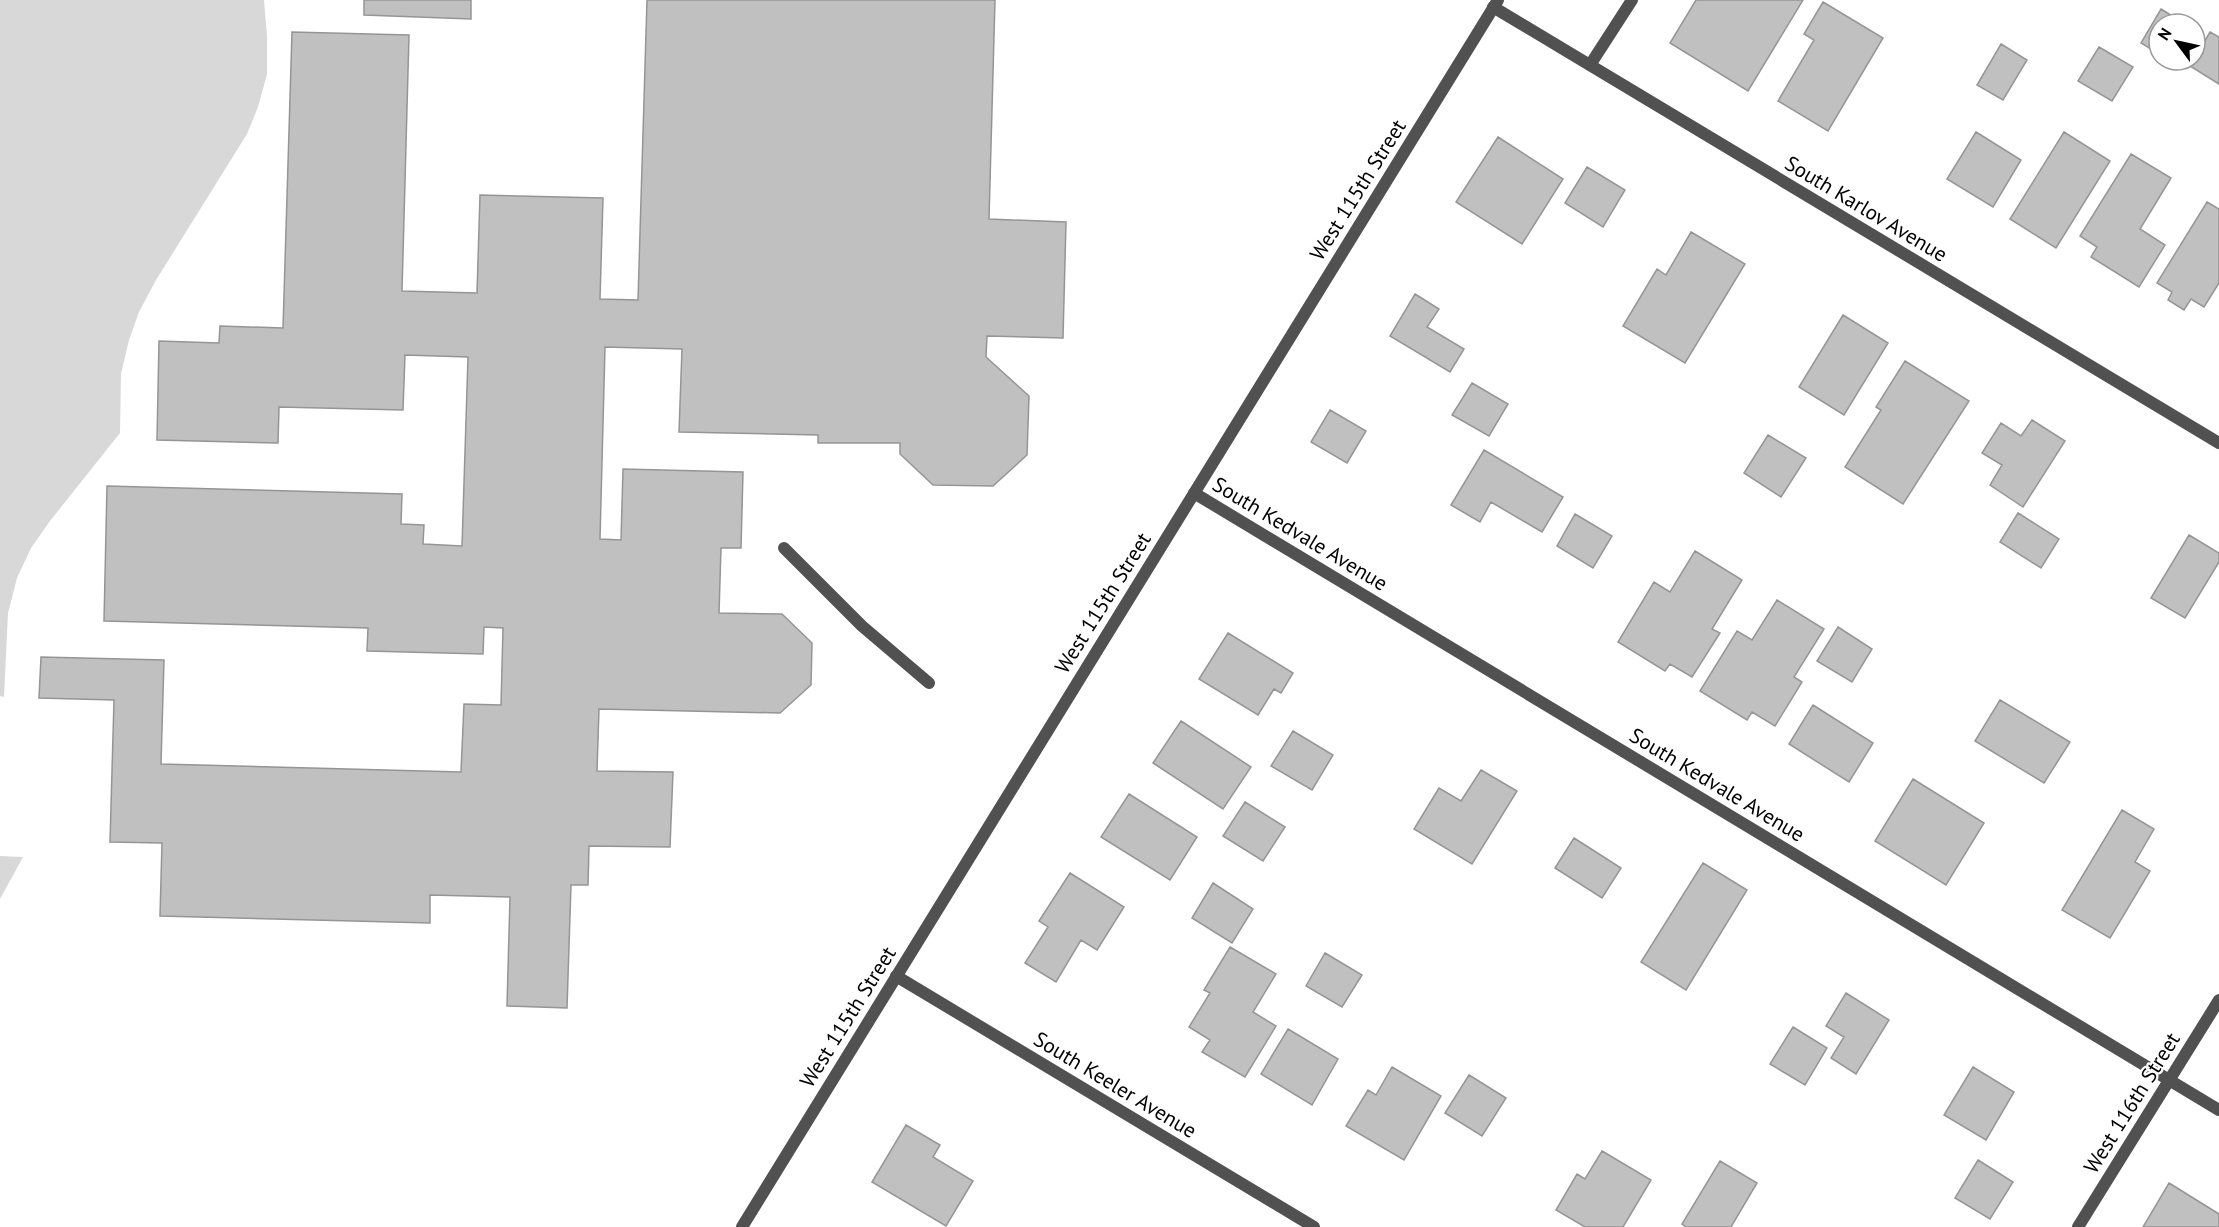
<svg xmlns="http://www.w3.org/2000/svg" width="2219" height="1227" viewBox="0 0 2219 1227" font-family="'PT Sans',sans-serif">
<rect width="100%" height="100%" fill="#fff"/>
<path fill="#d8d8d8" d="M 0,0 L 264,0 L 267,36 L 267,74 L 258,107 L 247,134 L 156,280 L 139,312 L 129,340 L 121,374 L 120,433 L 50,521 L 31,548 L 17,578 L 8,613 L 4,697 L 0,696 Z
M 0,856 L 23,857 L 0,899 Z"/>
<path fill="#c0c0c0" stroke="#959595" stroke-width="1.5" d="M 364,0 L 471,0 L 471,19 L 364,15 Z
M 647,0 L 995,0 L 989,219 L 1066,222 L 1063,338 L 987,336 L 986,357 L 1029,396 L 1027,455 L 993,486 L 933,485 L 900,454 L 900,443 L 818,443 L 818,435 L 679,432 L 682,349 L 605,347 L 600,539 L 621,540 L 623,469 L 743,472 L 741,548 L 721,548 L 719,613 L 782,614 L 812,643 L 811,685 L 780,713 L 599,709 L 597,771 L 673,772 L 670,847 L 589,846 L 588,885 L 571,885 L 567,1008 L 507,1006 L 510,897 L 430,895 L 430,923 L 160,916 L 162,843 L 110,842 L 114,700 L 39,698 L 41,657 L 164,660 L 161,764 L 461,772 L 464,704 L 501,705 L 503,628 L 484,627 L 483,654 L 367,651 L 368,628 L 104,621 L 107,486 L 402,494 L 401,524 L 424,525 L 423,544 L 462,546 L 468,357 L 405,355 L 403,410 L 279,407 L 278,443 L 157,440 L 159,341 L 219,343 L 220,326 L 283,328 L 292,32 L 409,35 L 402,291 L 477,293 L 480,195 L 603,198 L 600,299 L 638,300 Z
M 1696,0 L 1803,0 L 1748,91 L 1670,43 Z
M 1823,2 L 1883,38 L 1828,131 L 1778,101 L 1814,40 L 1804,34 Z
M 2161,9 L 2185,24 L 2159,24 L 2159,54 L 2141,43 Z
M 2210,32 L 2219,37 L 2219,84 L 2190,66 Z
M 2001,44 L 2027,60 L 2003,100 L 1977,85 Z
M 2099,47 L 2133,67 L 2112,101 L 2078,81 Z
M 1976,132 L 2021,160 L 1993,207 L 1947,179 Z
M 2064,132 L 2110,161 L 2056,248 L 2010,219 Z
M 1498,137 L 1563,179 L 1522,244 L 1456,202 Z
M 2131,154 L 2171,178 L 2140,229 L 2165,245 L 2139,287 L 2091,257 L 2097,247 L 2080,236 Z
M 1587,167 L 1625,190 L 1603,227 L 1565,203 Z
M 2207,202 L 2219,209 L 2219,283 L 2204,307 L 2191,299 L 2184,310 L 2168,300 L 2172,292 L 2157,283 Z
M 1691,232 L 1745,264 L 1685,363 L 1623,326 L 1657,269 L 1666,275 Z
M 1415,294 L 1439,309 L 1427,327 L 1464,349 L 1450,372 L 1390,336 Z
M 1843,315 L 1888,343 L 1844,415 L 1799,387 Z
M 1905,361 L 1969,401 L 1903,504 L 1845,467 L 1881,410 L 1876,407 Z
M 1472,383 L 1508,404 L 1489,436 L 1452,415 Z
M 1330,410 L 1366,431 L 1347,463 L 1311,442 Z
M 2032,420 L 2065,441 L 2023,507 L 1990,485 L 2002,465 L 1982,453 L 2001,423 L 2021,436 Z
M 1768,435 L 1806,458 L 1781,497 L 1744,473 Z
M 1484,450 L 1563,497 L 1542,532 L 1491,502 L 1480,522 L 1451,505 Z
M 2018,513 L 2059,539 L 2041,568 L 2000,542 Z
M 1575,514 L 1612,536 L 1593,568 L 1557,546 Z
M 2189,535 L 2219,553 L 2219,562 L 2185,618 L 2151,598 Z
M 1695,551 L 1742,580 L 1712,629 L 1720,633 L 1692,677 L 1670,664 L 1665,671 L 1618,642 L 1654,582 L 1670,592 Z
M 1777,600 L 1824,629 L 1794,677 L 1802,682 L 1775,726 L 1752,712 L 1747,720 L 1700,691 L 1737,631 L 1752,640 Z
M 1838,627 L 1872,649 L 1852,682 L 1817,661 Z
M 1228,633 L 1293,673 L 1281,693 L 1274,689 L 1258,715 L 1199,679 Z
M 2000,700 L 2070,742 L 2044,783 L 1975,741 Z
M 1813,705 L 1873,743 L 1849,782 L 1789,744 Z
M 1181,721 L 1251,767 L 1223,809 L 1153,763 Z
M 1293,731 L 1333,755 L 1312,790 L 1271,766 Z
M 1481,770 L 1517,791 L 1472,864 L 1414,829 L 1439,788 L 1461,801 Z
M 1913,779 L 1984,823 L 1946,885 L 1875,841 Z
M 1129,794 L 1197,837 L 1170,880 L 1101,837 Z
M 1245,802 L 1285,827 L 1263,861 L 1223,836 Z
M 2122,810 L 2154,829 L 2135,862 L 2150,871 L 2110,938 L 2062,910 Z
M 1574,838 L 1621,868 L 1602,898 L 1555,868 Z
M 1703,863 L 1747,890 L 1686,990 L 1641,962 Z
M 1070,873 L 1124,907 L 1097,950 L 1081,940 L 1056,982 L 1025,963 L 1048,927 L 1039,921 Z
M 1213,883 L 1253,909 L 1232,943 L 1192,918 Z
M 1230,947 L 1276,974 L 1253,1012 L 1276,1026 L 1245,1077 L 1202,1052 L 1210,1040 L 1189,1027 L 1210,993 L 1204,990 Z
M 1325,953 L 1362,975 L 1342,1007 L 1306,986 Z
M 1846,993 L 1889,1020 L 1856,1074 L 1831,1058 L 1844,1037 L 1826,1026 Z
M 1793,1027 L 1827,1048 L 1805,1085 L 1770,1064 Z
M 1288,1029 L 1338,1059 L 1312,1105 L 1261,1074 Z
M 1392,1067 L 1441,1096 L 1404,1160 L 1346,1126 L 1368,1090 L 1376,1095 Z
M 1973,1067 L 2014,1092 L 1986,1140 L 1944,1115 Z
M 1469,1075 L 1506,1098 L 1482,1136 L 1445,1113 Z
M 906,1125 L 940,1145 L 933,1157 L 973,1181 L 946,1226 L 872,1182 Z
M 1602,1151 L 1651,1180 L 1623,1227 L 1585,1227 L 1556,1210 L 1577,1174 L 1585,1179 Z
M 1978,1160 L 2013,1182 L 1990,1219 L 1955,1198 Z
M 1720,1161 L 1757,1183 L 1731,1227 L 1686,1227 L 1682,1224 Z
M 2169,1183 L 2219,1214 L 2219,1227 L 2143,1227 Z"/>
<g fill="none" stroke-linecap="round" stroke-linejoin="round">
<path stroke="#515151" stroke-width="12" d="M 1590,65 L 1632,0
M 784,548 L 862,626 L 929,683"/>
<path stroke="#515151" stroke-width="12" d="M 1493,7 L 2219,443
M 1194,493 L 2219,1110
M 896,976 L 1314,1227
M 2078,1227 L 2219,1000"/>
<path stroke="#515151" stroke-width="12" d="M 742,1227 L 1498,0"/>
</g>
<g text-anchor="middle" stroke-width="4.5" stroke-linejoin="round" paint-order="stroke">
<g font-size="21" fill="#000" stroke="#fff">
<text transform="translate(1358 190) rotate(-58)" y="7">West 115th Street</text>
<text transform="translate(1866 209) rotate(31)" y="7">South Karlov Avenue</text>
<text transform="translate(1300 534) rotate(31)" y="7">South Kedvale Avenue</text>
<text transform="translate(1103 603) rotate(-58)" y="7">West 115th Street</text>
<text transform="translate(1717 785) rotate(31)" y="7">South Kedvale Avenue</text>
<text transform="translate(848 1017) rotate(-58)" y="7">West 115th Street</text>
<text transform="translate(1115 1085) rotate(31)" y="7">South Keeler Avenue</text>
<text transform="translate(2132 1103) rotate(-58)" y="7">West 116th Street</text>
</g>
</g>
<g transform="translate(2177 42) rotate(303)"><circle r="28" fill="#ffffff" stroke="#999999" stroke-width="1.5"/>
<path d="M0-4.5L10 22L0 15L-10 22Z" fill="#000000"/>
<text y="-9" font-size="16" font-weight="bold" text-anchor="middle" fill="#000000">N</text>
</g>
</svg>
